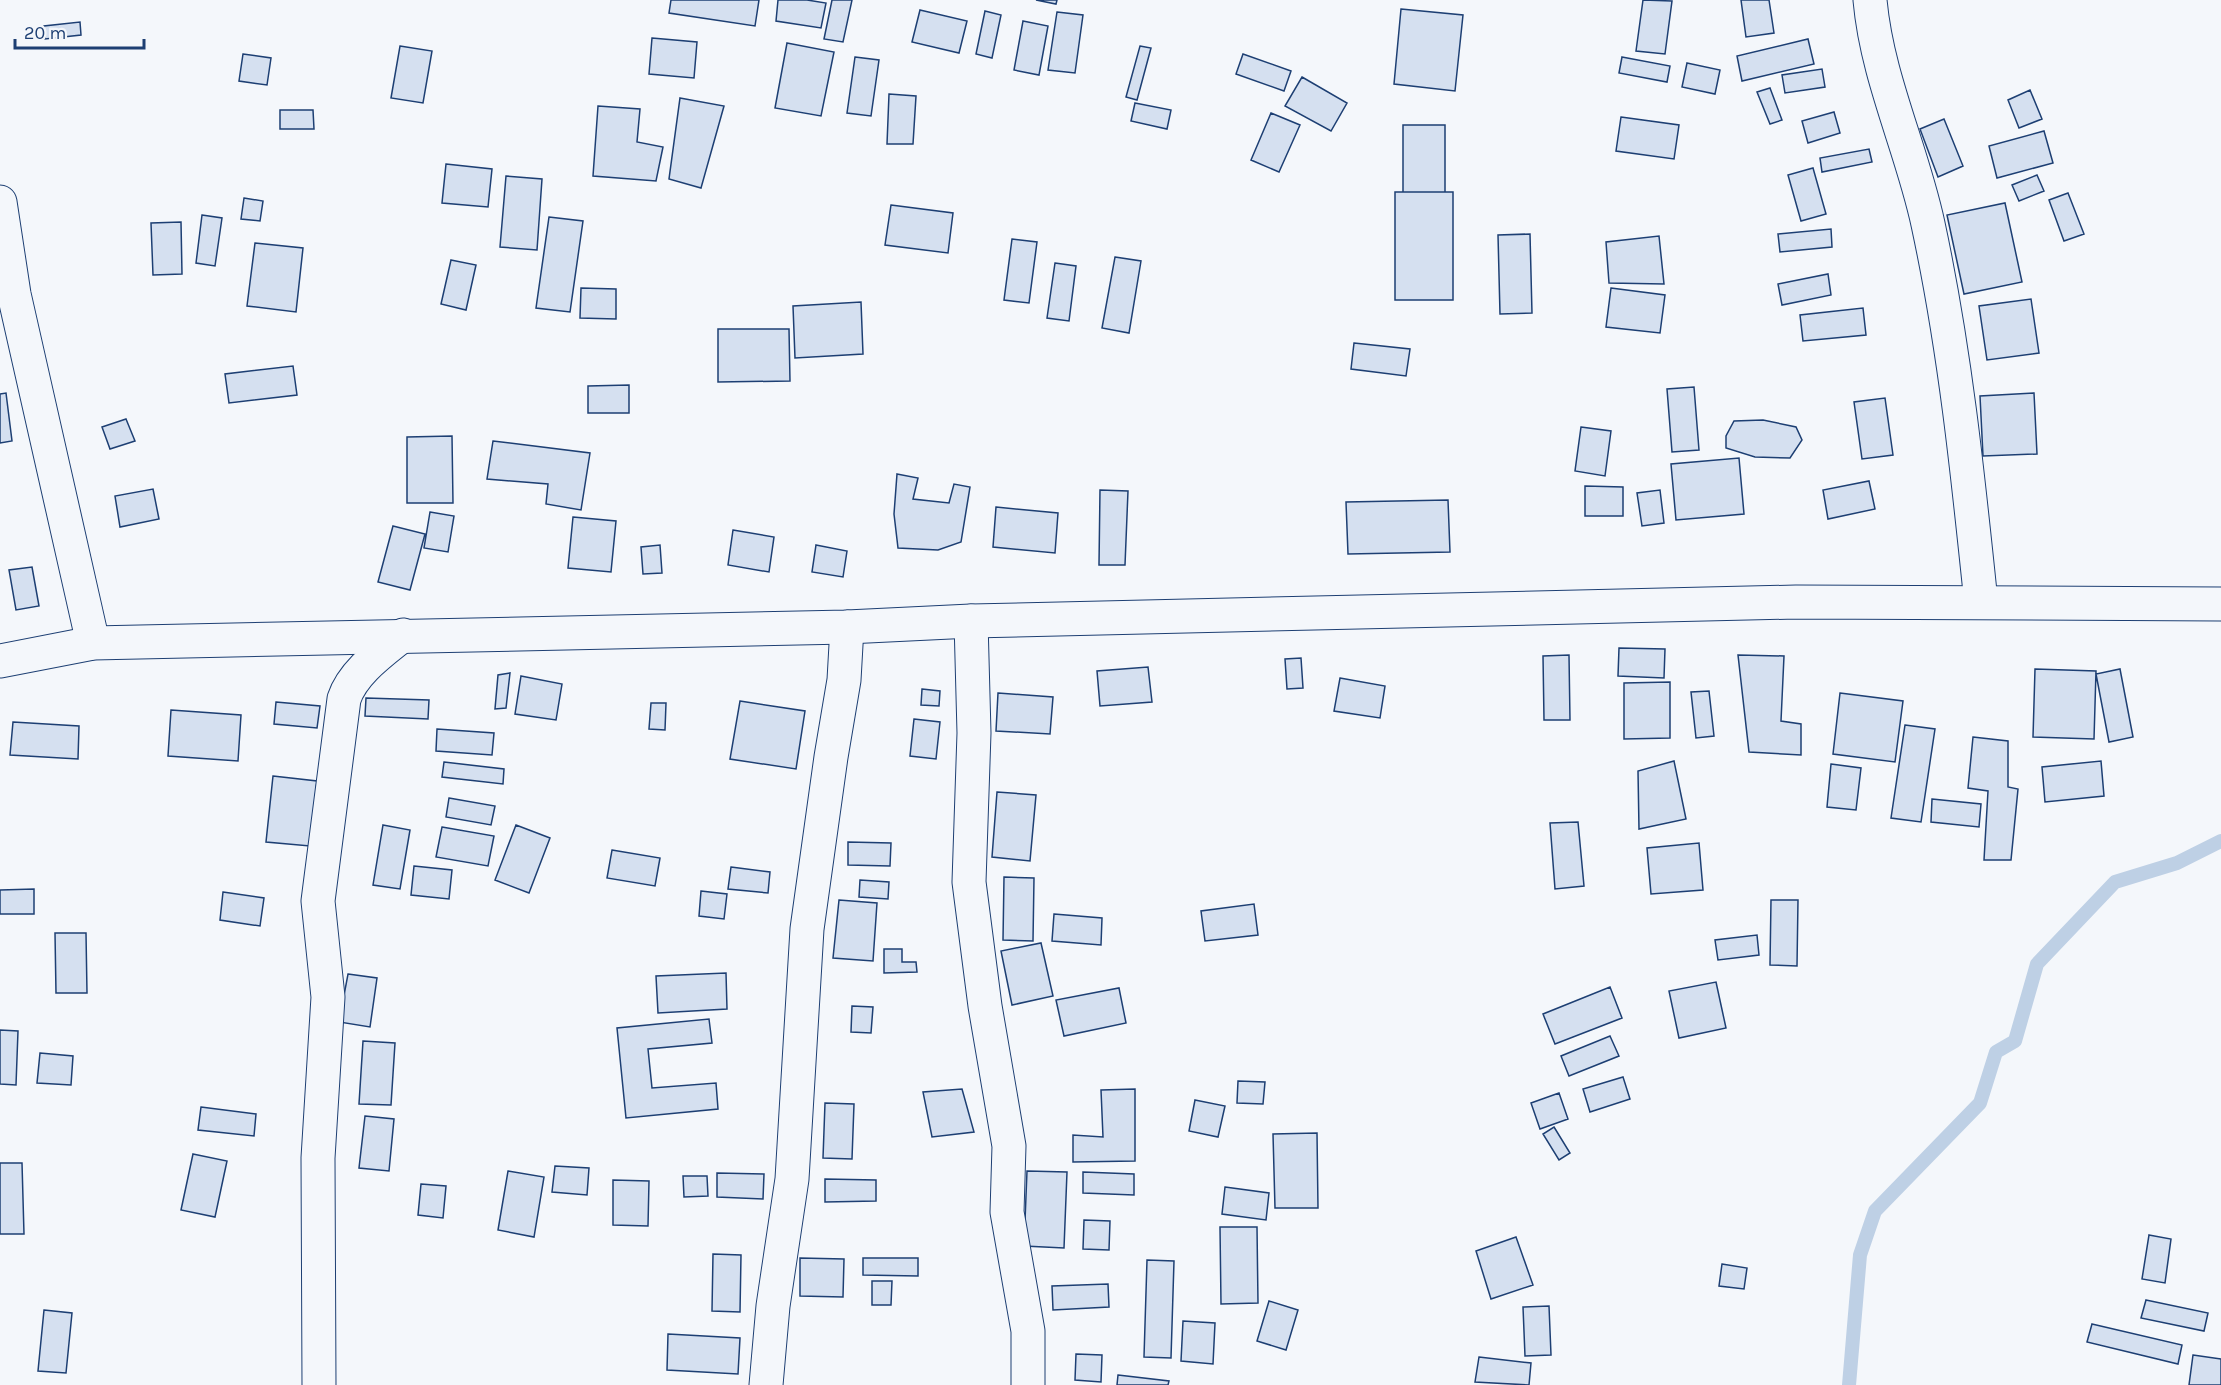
<svg xmlns="http://www.w3.org/2000/svg" width="2221" height="1385" viewBox="0 0 2221 1385" font-family="Karla,sans-serif">
<rect width="100%" height="100%" fill="#f4f7fb"/>
<g fill="none" stroke-linecap="round" stroke-linejoin="round">
<path stroke="#bed0e5" stroke-width="14" d="M 1849,1385 L 1860,1255 L 1875,1211 L 1980,1103 L 1996,1052 L 2015,1041 L 2037,964 L 2115,882 L 2177,863 L 2221,841"/>
</g>
<path fill="#d5e0f0" stroke="#1d3f73" stroke-width="1.5" d="M 671,0 L 759,0 L 755,26 L 669,13 Z
M 778,0 L 807,0 L 826,3 L 821,28 L 776,21 Z
M 832,0 L 852,0 L 843,42 L 824,39 Z
M 1036,0 L 1057,0 L 1056,4 Z
M 1643,0 L 1672,1 L 1665,54 L 1636,51 Z
M 1741,0 L 1769,0 L 1774,33 L 1746,37 Z
M 1401,9 L 1463,15 L 1455,91 L 1394,84 Z
M 920,10 L 967,21 L 959,53 L 912,42 Z
M 985,11 L 1001,15 L 992,58 L 976,54 Z
M 1057,12 L 1083,15 L 1075,73 L 1048,70 Z
M 1023,21 L 1048,26 L 1039,75 L 1014,70 Z
M 80,22 L 81,35 L 45,39 L 44,26 Z
M 652,38 L 697,42 L 694,78 L 649,74 Z
M 1808,39 L 1814,64 L 1742,81 L 1737,56 Z
M 787,43 L 834,52 L 821,116 L 775,108 Z
M 400,46 L 432,51 L 423,103 L 391,98 Z
M 1140,46 L 1151,48 L 1137,100 L 1126,97 Z
M 243,54 L 271,58 L 267,85 L 239,81 Z
M 1243,54 L 1291,71 L 1284,91 L 1236,74 Z
M 855,57 L 879,60 L 871,116 L 847,113 Z
M 1622,57 L 1670,66 L 1667,82 L 1619,73 Z
M 1687,63 L 1720,70 L 1715,94 L 1682,87 Z
M 1822,69 L 1825,87 L 1785,93 L 1782,75 Z
M 1302,77 L 1347,103 L 1331,131 L 1285,106 Z
M 1770,88 L 1782,120 L 1770,124 L 1757,92 Z
M 2030,90 L 2042,119 L 2019,128 L 2008,100 Z
M 889,94 L 916,96 L 913,144 L 887,144 Z
M 680,98 L 724,106 L 701,188 L 669,179 Z
M 1135,103 L 1171,110 L 1167,129 L 1131,121 Z
M 598,106 L 640,109 L 637,142 L 663,147 L 656,181 L 593,176 Z
M 280,110 L 313,110 L 314,129 L 280,129 Z
M 1834,112 L 1840,133 L 1808,143 L 1802,121 Z
M 1271,113 L 1300,125 L 1279,172 L 1251,160 Z
M 1621,117 L 1679,125 L 1674,159 L 1616,151 Z
M 1944,119 L 1963,166 L 1938,177 L 1920,129 Z
M 1403,125 L 1445,125 L 1445,192 L 1403,192 Z
M 2044,131 L 2053,163 L 1997,178 L 1989,146 Z
M 1869,149 L 1872,162 L 1822,172 L 1820,158 Z
M 446,164 L 492,169 L 488,207 L 442,203 Z
M 1813,168 L 1826,214 L 1801,221 L 1788,175 Z
M 2037,175 L 2044,191 L 2019,201 L 2012,185 Z
M 506,176 L 542,179 L 537,250 L 500,247 Z
M 1395,192 L 1453,192 L 1453,300 L 1395,300 Z
M 2068,193 L 2084,234 L 2064,241 L 2049,200 Z
M 244,198 L 263,201 L 260,221 L 241,219 Z
M 2005,203 L 2022,282 L 1964,294 L 1947,215 Z
M 891,205 L 953,213 L 948,253 L 885,245 Z
M 202,215 L 222,218 L 215,266 L 196,263 Z
M 549,217 L 583,221 L 570,312 L 536,308 Z
M 181,222 L 182,274 L 153,275 L 151,223 Z
M 1831,229 L 1832,247 L 1780,252 L 1778,234 Z
M 1530,234 L 1532,313 L 1500,314 L 1498,235 Z
M 1659,236 L 1664,284 L 1609,283 L 1606,242 Z
M 1012,239 L 1037,242 L 1029,303 L 1004,300 Z
M 255,243 L 303,248 L 296,312 L 247,306 Z
M 1115,257 L 1141,261 L 1129,333 L 1102,328 Z
M 451,260 L 476,265 L 466,310 L 441,304 Z
M 1055,263 L 1076,266 L 1069,321 L 1047,318 Z
M 1828,274 L 1831,295 L 1782,305 L 1778,284 Z
M 581,288 L 616,289 L 616,319 L 580,318 Z
M 1611,288 L 1665,295 L 1660,333 L 1606,327 Z
M 2031,299 L 2039,353 L 1987,360 L 1979,306 Z
M 861,302 L 863,354 L 795,358 L 793,306 Z
M 1863,308 L 1866,335 L 1803,341 L 1800,315 Z
M 718,329 L 789,329 L 790,381 L 718,382 Z
M 1354,343 L 1410,349 L 1406,376 L 1351,369 Z
M 293,366 L 297,395 L 229,403 L 225,374 Z
M 629,385 L 629,413 L 588,413 L 588,386 Z
M 1694,387 L 1699,450 L 1672,452 L 1667,389 Z
M 6,393 L 12,441 L 0,443 L 0,394 Z
M 2034,393 L 2037,454 L 1983,456 L 1980,396 Z
M 1885,398 L 1893,455 L 1862,459 L 1854,402 Z
M 126,419 L 135,441 L 110,449 L 102,427 Z
M 1763,420 L 1796,427 L 1802,440 L 1790,458 L 1755,457 L 1726,448 L 1726,436 L 1734,421 Z
M 1581,427 L 1611,431 L 1605,476 L 1575,471 Z
M 452,436 L 453,503 L 407,503 L 407,437 Z
M 493,441 L 590,453 L 581,510 L 546,504 L 548,484 L 487,479 Z
M 1739,458 L 1744,514 L 1676,520 L 1671,464 Z
M 897,474 L 918,478 L 913,499 L 949,503 L 954,484 L 970,487 L 961,542 L 938,550 L 898,548 L 894,514 Z
M 1869,481 L 1875,509 L 1828,519 L 1823,490 Z
M 1585,486 L 1623,487 L 1623,516 L 1585,516 Z
M 153,489 L 159,519 L 120,527 L 115,496 Z
M 1100,490 L 1128,491 L 1125,565 L 1099,565 Z
M 1660,490 L 1664,523 L 1642,526 L 1637,493 Z
M 1448,500 L 1450,552 L 1348,554 L 1346,502 Z
M 996,507 L 1058,513 L 1055,553 L 993,547 Z
M 430,512 L 454,516 L 448,552 L 424,548 Z
M 573,517 L 616,521 L 611,572 L 568,568 Z
M 393,526 L 425,534 L 410,590 L 378,582 Z
M 733,530 L 774,537 L 769,572 L 728,565 Z
M 660,545 L 662,573 L 643,574 L 641,547 Z
M 816,545 L 847,551 L 843,577 L 812,572 Z
M 32,567 L 39,606 L 16,610 L 9,570 Z
M 1619,648 L 1665,649 L 1664,678 L 1618,676 Z
M 1569,655 L 1570,720 L 1544,720 L 1543,656 Z
M 1738,655 L 1784,656 L 1781,721 L 1801,724 L 1801,755 L 1749,752 Z
M 1301,658 L 1303,688 L 1287,689 L 1285,659 Z
M 1148,667 L 1152,702 L 1100,706 L 1097,671 Z
M 2035,669 L 2096,671 L 2094,739 L 2033,737 Z
M 2120,669 L 2133,737 L 2109,742 L 2096,674 Z
M 510,673 L 506,708 L 495,709 L 498,675 Z
M 521,676 L 562,684 L 556,720 L 515,714 Z
M 1340,678 L 1385,686 L 1380,718 L 1334,711 Z
M 1670,682 L 1670,738 L 1624,739 L 1624,683 Z
M 922,689 L 940,691 L 939,706 L 921,705 Z
M 1709,691 L 1714,736 L 1696,738 L 1691,692 Z
M 998,693 L 1053,697 L 1050,734 L 996,731 Z
M 1840,693 L 1903,701 L 1895,762 L 1833,754 Z
M 366,698 L 429,700 L 428,719 L 365,716 Z
M 740,701 L 805,711 L 796,769 L 730,759 Z
M 276,702 L 320,706 L 317,728 L 274,724 Z
M 651,703 L 666,703 L 665,730 L 649,729 Z
M 171,710 L 241,715 L 238,761 L 168,756 Z
M 914,719 L 940,722 L 936,759 L 910,756 Z
M 13,722 L 79,726 L 78,759 L 10,755 Z
M 1905,725 L 1935,729 L 1921,822 L 1891,818 Z
M 437,729 L 494,733 L 492,755 L 436,751 Z
M 1973,737 L 2008,741 L 2008,787 L 2018,789 L 2011,860 L 1984,860 L 1988,791 L 1968,788 Z
M 1674,761 L 1686,819 L 1639,829 L 1638,771 Z
M 2101,761 L 2104,796 L 2045,802 L 2042,767 Z
M 444,762 L 504,769 L 503,784 L 442,777 Z
M 1831,764 L 1861,768 L 1856,810 L 1827,807 Z
M 273,776 L 317,781 L 310,846 L 266,842 Z
M 997,792 L 1036,795 L 1030,861 L 992,857 Z
M 449,798 L 495,806 L 491,825 L 446,817 Z
M 1932,799 L 1981,804 L 1979,827 L 1931,822 Z
M 1578,822 L 1584,886 L 1555,889 L 1550,823 Z
M 383,825 L 410,830 L 400,889 L 373,885 Z
M 516,825 L 550,838 L 529,893 L 495,880 Z
M 442,827 L 494,836 L 488,866 L 436,857 Z
M 848,842 L 891,843 L 890,866 L 848,865 Z
M 1699,843 L 1703,890 L 1651,894 L 1647,848 Z
M 612,850 L 660,858 L 655,886 L 607,878 Z
M 414,866 L 452,870 L 449,899 L 411,895 Z
M 731,867 L 770,872 L 768,893 L 728,889 Z
M 1004,877 L 1034,878 L 1033,941 L 1003,940 Z
M 860,880 L 889,882 L 888,899 L 859,897 Z
M 34,889 L 34,914 L 0,914 L 0,890 Z
M 701,891 L 727,894 L 724,919 L 699,916 Z
M 223,892 L 264,898 L 260,926 L 220,920 Z
M 839,900 L 877,903 L 873,961 L 833,958 Z
M 1771,900 L 1798,900 L 1797,966 L 1770,965 Z
M 1254,904 L 1258,935 L 1205,941 L 1201,911 Z
M 1054,914 L 1102,918 L 1101,945 L 1052,941 Z
M 55,933 L 86,933 L 87,993 L 56,993 Z
M 1757,935 L 1759,955 L 1718,960 L 1715,940 Z
M 1041,943 L 1053,996 L 1012,1005 L 1001,951 Z
M 884,949 L 902,949 L 902,962 L 916,962 L 917,972 L 884,973 Z
M 726,973 L 727,1009 L 658,1013 L 656,976 Z
M 348,974 L 377,978 L 370,1027 L 339,1022 Z
M 1716,982 L 1726,1028 L 1679,1038 L 1669,991 Z
M 1610,987 L 1622,1018 L 1555,1044 L 1543,1014 Z
M 1119,988 L 1126,1023 L 1064,1036 L 1056,1000 Z
M 852,1006 L 873,1007 L 871,1033 L 851,1032 Z
M 709,1019 L 712,1043 L 648,1049 L 652,1088 L 716,1083 L 718,1109 L 626,1118 L 617,1028 Z
M 0,1030 L 18,1031 L 16,1085 L 0,1084 Z
M 1610,1036 L 1619,1056 L 1569,1076 L 1561,1056 Z
M 363,1041 L 395,1043 L 391,1105 L 359,1104 Z
M 40,1053 L 73,1056 L 71,1085 L 37,1083 Z
M 1623,1077 L 1630,1099 L 1590,1112 L 1583,1089 Z
M 1238,1081 L 1265,1082 L 1263,1104 L 1237,1103 Z
M 962,1089 L 974,1132 L 932,1137 L 923,1092 Z
M 1135,1089 L 1135,1161 L 1073,1162 L 1073,1135 L 1103,1137 L 1101,1090 Z
M 1559,1093 L 1568,1119 L 1540,1129 L 1531,1103 Z
M 1195,1100 L 1225,1106 L 1218,1137 L 1189,1131 Z
M 825,1103 L 854,1104 L 852,1159 L 823,1158 Z
M 201,1107 L 256,1114 L 254,1136 L 198,1130 Z
M 365,1116 L 394,1119 L 389,1171 L 359,1168 Z
M 1554,1127 L 1570,1153 L 1559,1160 L 1543,1134 Z
M 1317,1133 L 1318,1208 L 1275,1208 L 1273,1134 Z
M 193,1154 L 227,1161 L 215,1217 L 181,1210 Z
M 0,1163 L 22,1163 L 24,1234 L 0,1234 Z
M 555,1166 L 589,1168 L 587,1195 L 552,1192 Z
M 508,1171 L 544,1177 L 534,1237 L 498,1230 Z
M 1027,1171 L 1067,1172 L 1064,1248 L 1024,1246 Z
M 1083,1172 L 1134,1174 L 1134,1195 L 1083,1193 Z
M 717,1173 L 764,1174 L 763,1199 L 717,1197 Z
M 683,1176 L 707,1176 L 708,1196 L 684,1197 Z
M 825,1179 L 876,1180 L 876,1201 L 825,1202 Z
M 613,1180 L 649,1181 L 648,1226 L 613,1225 Z
M 421,1184 L 446,1186 L 443,1218 L 418,1215 Z
M 1225,1187 L 1269,1193 L 1266,1220 L 1222,1214 Z
M 1084,1220 L 1110,1221 L 1109,1250 L 1083,1249 Z
M 1220,1227 L 1257,1227 L 1258,1303 L 1221,1304 Z
M 2149,1235 L 2171,1239 L 2165,1283 L 2142,1279 Z
M 1516,1237 L 1533,1285 L 1491,1299 L 1476,1251 Z
M 713,1254 L 741,1255 L 740,1312 L 712,1311 Z
M 800,1258 L 844,1259 L 843,1297 L 800,1296 Z
M 863,1258 L 918,1258 L 918,1276 L 863,1275 Z
M 1147,1260 L 1174,1261 L 1171,1358 L 1144,1357 Z
M 1722,1264 L 1747,1268 L 1744,1289 L 1719,1286 Z
M 872,1281 L 892,1281 L 891,1305 L 872,1305 Z
M 1108,1284 L 1109,1307 L 1053,1310 L 1052,1286 Z
M 2146,1300 L 2208,1313 L 2204,1331 L 2141,1318 Z
M 1269,1301 L 1298,1310 L 1286,1350 L 1257,1341 Z
M 1549,1306 L 1551,1355 L 1525,1356 L 1523,1307 Z
M 44,1310 L 72,1313 L 66,1373 L 38,1371 Z
M 1183,1321 L 1215,1323 L 1213,1364 L 1181,1361 Z
M 2092,1324 L 2182,1345 L 2178,1364 L 2087,1342 Z
M 668,1334 L 740,1338 L 738,1374 L 667,1370 Z
M 1076,1354 L 1102,1355 L 1101,1382 L 1075,1380 Z
M 2193,1355 L 2221,1359 L 2221,1385 L 2189,1385 Z
M 1479,1357 L 1531,1363 L 1529,1385 L 1475,1382 Z
M 1118,1375 L 1169,1381 L 1168,1385 L 1117,1385 Z"/>
<g fill="none" stroke-linecap="round" stroke-linejoin="round">
<defs>
<path id="minor" d="M 1870,0 C 1877,78 1912,149 1928,224 C 1955,349 1968,476 1981,602
M 0,202 L 14,294 L 93,643
M 971,621 L 974,733 L 969,882 L 985,1006 L 1009,1146 L 1007,1212 L 1028,1331 L 1028,1385
M 319,1385 L 318,1158 L 328,997 L 318,901 L 344,699 C 353,672 382,652 403,635
M 766,1385 L 773,1306 L 792,1179 L 807,929 L 831,757 L 844,680 L 847,627"/>
<path id="primary" d="M 0,661 L 93,643 L 847,627 L 971,621 L 1796,602 L 2221,604"/>
</defs>
<use href="#minor" stroke="#1d3f73" stroke-width="35"/>
<use href="#primary" stroke="#1d3f73" stroke-width="35"/>
<use href="#minor" stroke="#f4f7fb" stroke-width="33"/>
<use href="#primary" stroke="#f4f7fb" stroke-width="33"/>
</g>
<path d="M15 39v9h129v-9" fill="none" stroke="#1d3f73" stroke-width="3"/>
<text x="24" y="39" font-size="18" fill="#1d3f73" stroke="#f4f7fb" stroke-width="4.5" paint-order="stroke">20 m</text>
</svg>
